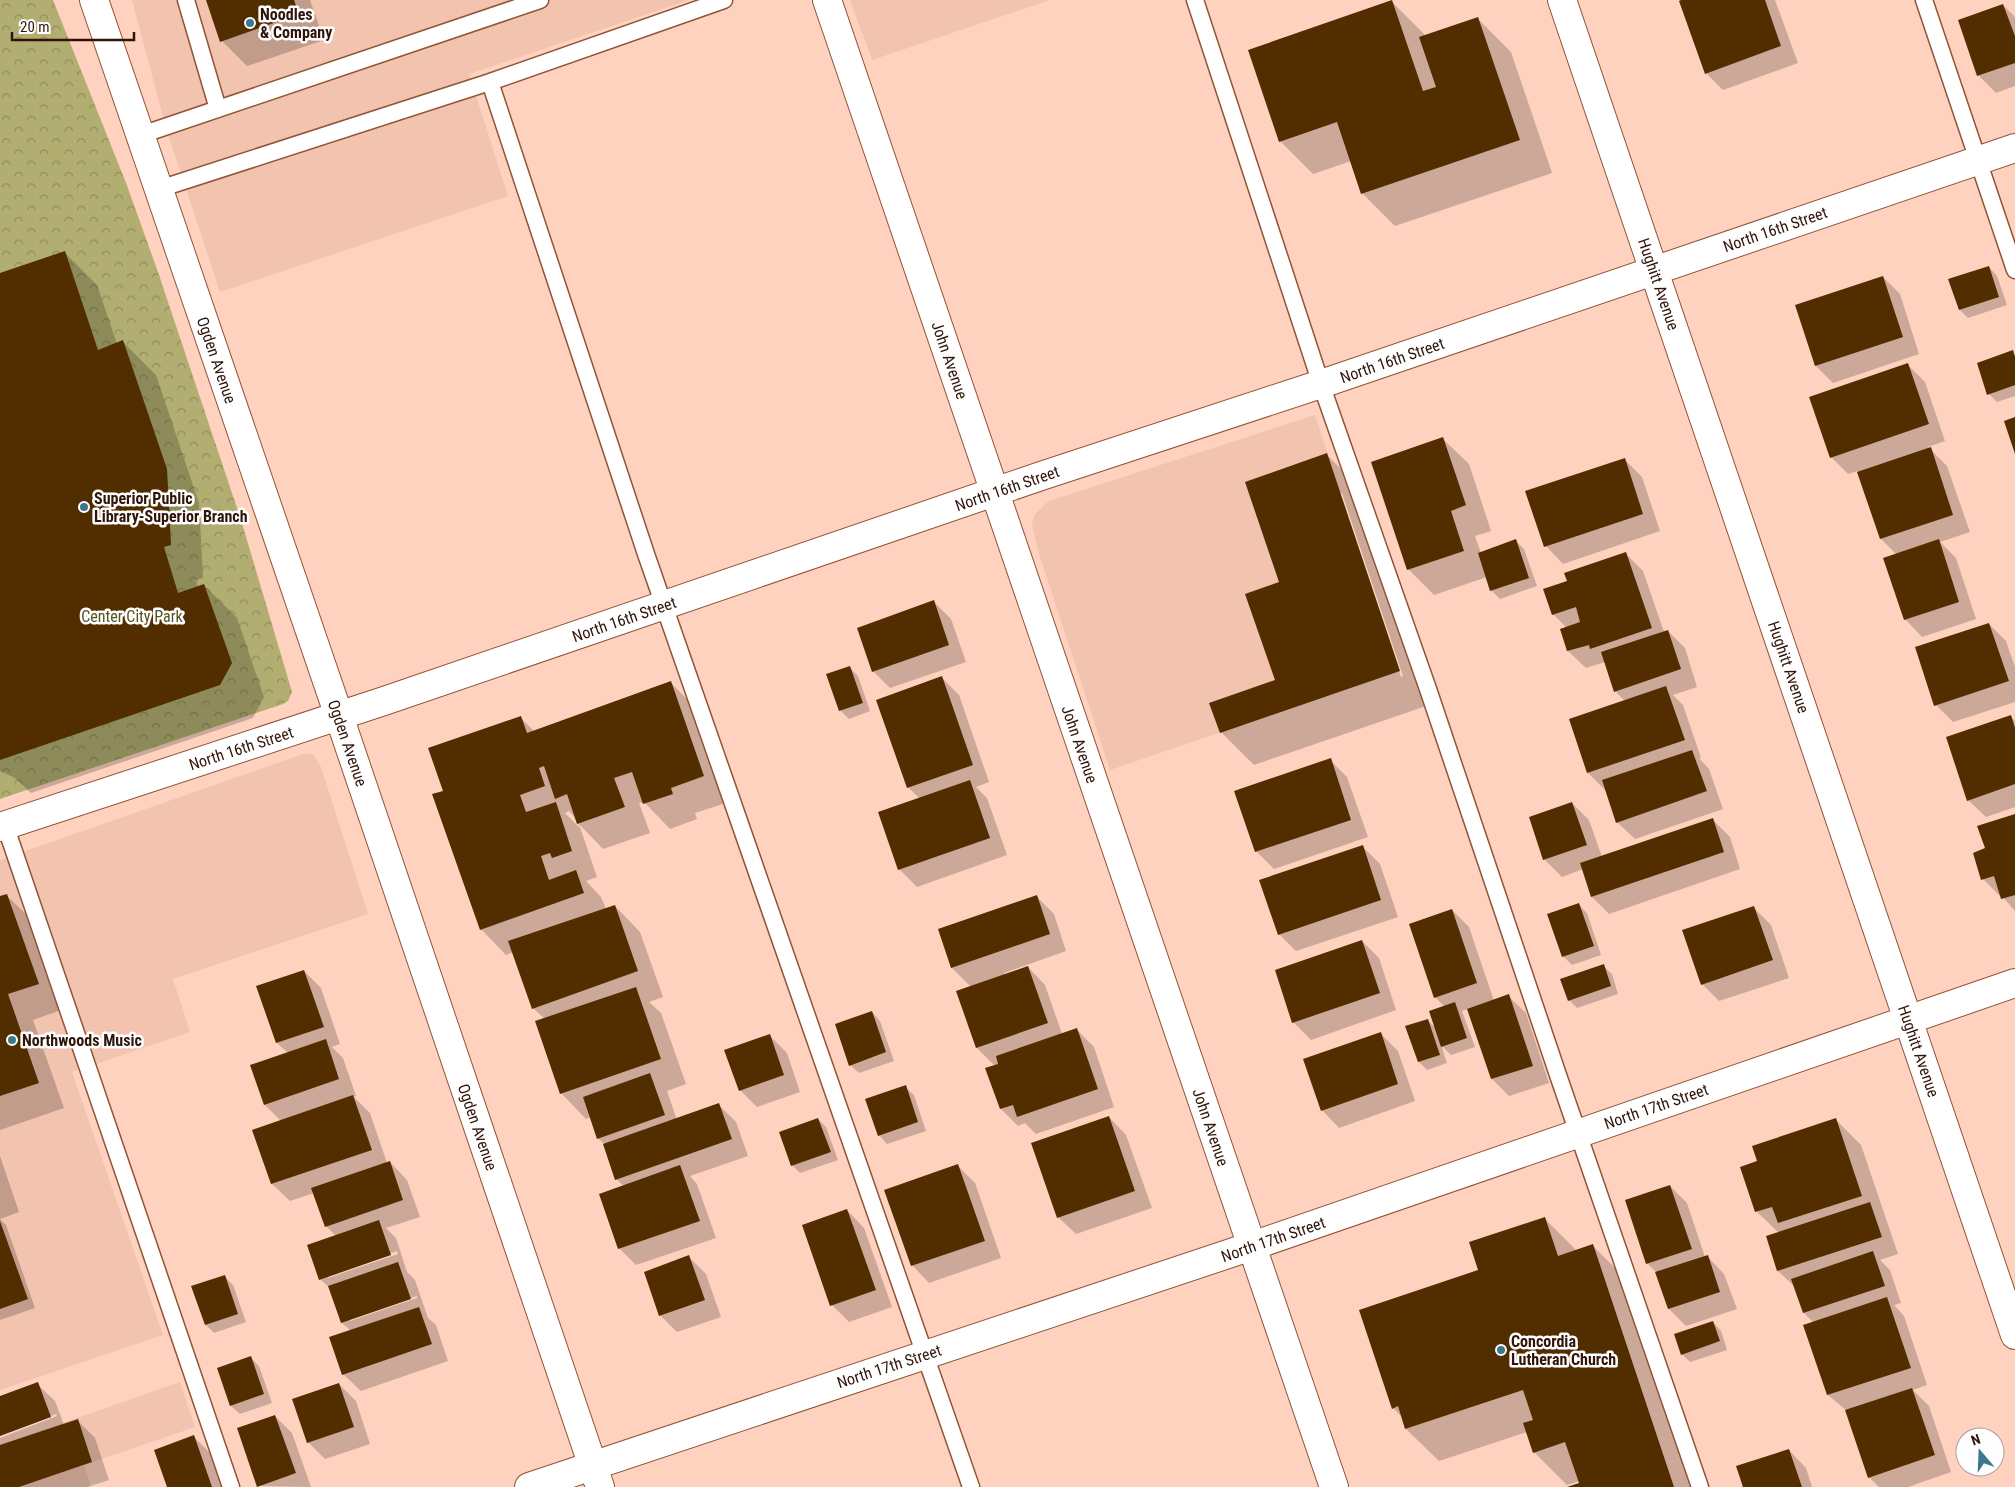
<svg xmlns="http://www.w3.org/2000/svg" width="2015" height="1487" viewBox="0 0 2015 1487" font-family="'Roboto Condensed',sans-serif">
<defs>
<pattern id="park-crowns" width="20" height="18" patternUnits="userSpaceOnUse" patternTransform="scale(1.25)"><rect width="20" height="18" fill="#b2ae71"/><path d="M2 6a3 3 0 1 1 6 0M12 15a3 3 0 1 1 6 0" fill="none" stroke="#918c5b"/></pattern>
</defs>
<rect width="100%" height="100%" fill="#fed2bf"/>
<path fill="#f2c3ae" d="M 132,0 L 689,0 L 469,74 L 508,196 L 220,292 L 166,128 Z
M 850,0 L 1050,0 L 872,60 Z
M 1315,415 L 1400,671 L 1110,770 L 1040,557 L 1032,526 L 1034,515 L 1049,501 Z
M 303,754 L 313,754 L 321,767 L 368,914 L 173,979 L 190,1032 L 72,1072 L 163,1335 L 0,1390 L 0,860 Z
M 180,1382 L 195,1427 L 84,1465 L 91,1487 L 0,1487 L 0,1445 Z"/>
<path fill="url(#park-crowns)" d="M 0,0 L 53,0 L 126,183 L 158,272 L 241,520 L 292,692 L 288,701 L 283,704 L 0,799 Z"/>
<path fill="#0003" fill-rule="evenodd" d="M 207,0 L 310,0 L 324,40 L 247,66 L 222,41 Z
M 1683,0 L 1775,0 L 1798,63 L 1723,90 L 1706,73 Z
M 1392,2 L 1426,36 L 1478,19 L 1511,52 L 1552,173 L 1395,226 L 1362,193 L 1351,161 L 1313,174 L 1280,141 Z
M 2003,5 L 2015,17 L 2015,86 L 1996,93 L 1978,75 Z
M 64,252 L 97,285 L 117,344 L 123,342 L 156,375 L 199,503 L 203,578 L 196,580 L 198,587 L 204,585 L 237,618 L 264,697 L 253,718 L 31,793 L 15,778 L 0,771 L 0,274 Z
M 1989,267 L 1997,276 L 2007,305 L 1968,318 L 1960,310 L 1949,280 Z
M 1883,277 L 1900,294 L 1919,354 L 1833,383 L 1816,366 L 1796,306 Z
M 2012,352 L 2015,355 L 2015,396 L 1997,402 L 1989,394 Z
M 1908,365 L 1925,382 L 1945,441 L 1928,447 L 1947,466 L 1970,532 L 1940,542 L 1956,558 L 1976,619 L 1922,637 L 1905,619 L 1897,555 L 1881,539 L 1858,471 L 1848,474 L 1831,457 Z
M 1443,439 L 1469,464 L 1491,531 L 1475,536 L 1481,553 L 1516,541 L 1524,549 L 1537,586 L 1500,599 L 1491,590 L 1487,577 L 1434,595 L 1408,569 Z
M 1327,455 L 1360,488 L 1432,704 L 1254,765 L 1221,732 L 1277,681 L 1281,583 ZM 1339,493 L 1342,493 L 1403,676 L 1401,677 Z
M 1624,459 L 1642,477 L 1660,531 L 1563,564 L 1546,546 Z
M 1626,554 L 1643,571 L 1664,632 L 1668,631 L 1685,648 L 1697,687 L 1673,695 L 1683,705 L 1701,758 L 1699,758 L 1709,769 L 1723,809 L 1635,839 L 1617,822 L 1605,790 L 1588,773 L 1570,720 L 1625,701 L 1615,691 L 1605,662 L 1586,668 L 1568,651 L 1561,630 L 1567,628 L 1553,614 L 1569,582 Z
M 934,602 L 951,619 L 966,662 L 890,688 L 873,671 Z
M 1989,624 L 2006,641 L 2015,667 L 2015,702 L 1953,722 L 1936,705 Z
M 850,668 L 858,676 L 870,711 L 849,719 L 840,710 Z
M 942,678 L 959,695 L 989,782 L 976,787 L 987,798 L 1007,855 L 917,887 L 899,869 L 920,799 L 908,787 Z
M 671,683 L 696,708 L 729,802 L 695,813 L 697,819 L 670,829 L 644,802 L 639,803 L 650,833 L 603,849 L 579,824 L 597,877 L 586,881 L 601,897 L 606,909 L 615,906 L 640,932 L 663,997 L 649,1002 L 661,1013 L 686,1084 L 667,1091 L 677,1120 L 719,1105 L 736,1122 L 748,1156 L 690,1176 L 697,1184 L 716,1238 L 636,1265 L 619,1248 L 624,1186 L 616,1179 L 605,1145 L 598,1138 L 591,1117 L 586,1119 L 561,1093 L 545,1019 L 533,1008 L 513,952 L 506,955 L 481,929 L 444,791 L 520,717 L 534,731 ZM 569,811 L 576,819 L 580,828 L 565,813 Z
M 2010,716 L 2015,721 L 2015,807 L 1986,817 L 1968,800 Z
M 1330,760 L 1347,777 L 1368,837 L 1274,869 L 1256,851 Z
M 1572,803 L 1589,820 L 1602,857 L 1713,820 L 1730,837 L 1740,869 L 1609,914 L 1592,897 L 1583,869 L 1562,877 L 1544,859 Z
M 2015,815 L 2015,911 L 2002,896 L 2000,896 L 1983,879 L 1986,849 Z
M 1363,847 L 1380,864 L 1398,917 L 1296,951 L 1279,934 Z
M 6,895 L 32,920 L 64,1009 L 33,1020 L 64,1108 L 0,1130 L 0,897 Z
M 1036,896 L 1054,914 L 1066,951 L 1004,973 L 1005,975 L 1028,967 L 1045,985 L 1062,1034 L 1076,1029 L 1094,1047 L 1114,1107 L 1036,1134 L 1025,1123 L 1018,1126 L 1001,1109 L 987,1069 L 995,1066 L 977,1048 L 971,987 L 952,968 L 939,930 Z
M 1579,905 L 1587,913 L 1601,955 L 1572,965 L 1563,956 Z
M 1754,908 L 1771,925 L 1789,978 L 1719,1001 L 1702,984 Z
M 1452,910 L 1469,927 L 1494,1001 L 1508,996 L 1526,1013 L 1549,1083 L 1509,1096 L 1492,1079 L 1468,1009 L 1462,1011 L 1475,1047 L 1451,1055 L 1441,1045 L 1447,1063 L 1427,1070 L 1419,1062 L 1407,1027 L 1427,1020 L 1437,1029 L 1445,1007 L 1435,997 Z
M 1362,941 L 1379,958 L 1396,1010 L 1311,1040 L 1293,1022 Z
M 1603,966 L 1612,974 L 1618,994 L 1577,1008 L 1569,1000 Z
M 304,971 L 321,988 L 340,1044 L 332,1047 L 343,1058 L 356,1096 L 354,1097 L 370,1113 L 387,1163 L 390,1162 L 407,1180 L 420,1217 L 386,1228 L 396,1238 L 407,1272 L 415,1280 L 428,1318 L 436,1325 L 448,1361 L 361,1391 L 343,1374 L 351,1331 L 342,1323 L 331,1289 L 320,1279 L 336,1236 L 326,1226 L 314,1193 L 290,1201 L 272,1184 L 254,1130 L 281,1121 L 265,1105 L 288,1053 L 277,1043 ZM 397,1251 L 398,1254 L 328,1278 L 328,1275 ZM 417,1296 L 417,1298 L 350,1321 L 350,1319 Z
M 872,1012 L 880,1021 L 894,1061 L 859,1073 L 850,1065 Z
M 1381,1034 L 1398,1051 L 1415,1101 L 1339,1128 L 1322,1110 Z
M 770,1036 L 787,1053 L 800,1092 L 757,1107 L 740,1090 Z
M 905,1087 L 914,1095 L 926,1131 L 887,1144 L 879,1135 Z
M 1109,1117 L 1126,1135 L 1152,1208 L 1076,1234 L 1058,1217 Z
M 818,1119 L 826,1127 L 838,1160 L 800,1173 L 792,1165 Z
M 1836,1120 L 1861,1145 L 1898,1254 L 1880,1260 L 1890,1270 L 1901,1303 L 1894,1305 L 1904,1316 L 1927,1385 L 1913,1390 L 1929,1406 L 1951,1472 L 1908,1487 L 1879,1487 L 1869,1477 L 1847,1411 L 1828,1395 L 1805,1326 L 1814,1323 L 1804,1313 L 1796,1288 L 1778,1271 L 1767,1237 L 1779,1233 L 1756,1211 L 1759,1162 Z
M 0,1156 L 19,1212 L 0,1219 Z
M 958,1166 L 975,1183 L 1001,1258 L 929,1283 L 912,1265 Z
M 1670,1186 L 1687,1203 L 1705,1257 L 1707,1256 L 1724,1274 L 1737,1309 L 1686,1326 L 1669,1309 L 1656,1272 L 1647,1263 Z
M 847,1210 L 864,1228 L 892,1307 L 849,1322 L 832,1305 Z
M 0,1219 L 6,1225 L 35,1308 L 0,1320 Z
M 1545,1219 L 1577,1251 L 1593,1246 L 1626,1279 L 1695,1487 L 1569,1487 L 1581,1484 L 1580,1481 L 1567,1485 L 1534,1452 L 1527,1432 L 1439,1461 L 1406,1429 L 1403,1418 L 1393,1408 L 1480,1271 Z
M 689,1257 L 706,1274 L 721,1317 L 677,1332 L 660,1315 Z
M 224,1276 L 233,1285 L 246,1322 L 214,1333 L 206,1325 Z
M 1713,1322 L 1721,1331 L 1727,1350 L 1690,1362 L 1682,1354 Z
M 251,1358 L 259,1366 L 272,1403 L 240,1414 L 231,1406 L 219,1369 Z
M 37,1384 L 55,1401 L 64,1425 L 77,1420 L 95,1438 L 109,1480 L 87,1487 L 0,1487 L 0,1438 L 57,1416 L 56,1414 L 0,1435 L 0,1397 Z
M 339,1384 L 356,1401 L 370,1444 L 325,1459 L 308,1442 Z
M 275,1416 L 292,1433 L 311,1487 L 258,1486 Z
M 194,1437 L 211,1454 L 223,1487 L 168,1487 Z
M 1789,1450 L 1806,1468 L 1812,1487 L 1744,1487 Z"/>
<path fill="#512d00" d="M 206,0 L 294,0 L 299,14 L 220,42 Z
M 1392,0 L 1423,91 L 1436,87 L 1419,37 L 1478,17 L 1520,140 L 1361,194 L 1337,122 L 1279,142 L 1248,50 Z
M 1681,0 L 1765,0 L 1781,46 L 1705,74 L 1679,1 Z
M 2003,4 L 2015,36 L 2015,63 L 1977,76 L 1958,20 Z
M 65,251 L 98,350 L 123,340 L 167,469 L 171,545 L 164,547 L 178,593 L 204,584 L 232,663 L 220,685 L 0,760 L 0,273 Z
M 1989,266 L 1999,297 L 1959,310 L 1948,279 Z
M 1883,276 L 1903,337 L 1815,366 L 1795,305 Z
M 2013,350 L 2015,357 L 2015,385 L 1987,395 L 1977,363 Z
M 1908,363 L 1929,424 L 1830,458 L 1809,397 Z
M 2015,417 L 2015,454 L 2004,421 Z
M 1443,437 L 1466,505 L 1451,511 L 1464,551 L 1407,570 L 1371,462 Z
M 1931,447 L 1953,515 L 1880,539 L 1857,472 Z
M 1327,453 L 1400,671 L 1220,733 L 1209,703 L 1275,680 L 1245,594 L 1279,582 L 1245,482 Z
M 1625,458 L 1643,514 L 1544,547 L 1525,491 Z
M 1516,539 L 1529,578 L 1490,591 L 1478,553 Z
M 1939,539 L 1959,602 L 1904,620 L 1883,558 Z
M 1626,552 L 1652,628 L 1590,649 L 1589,645 L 1567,651 L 1560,629 L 1580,622 L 1576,607 L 1552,615 L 1543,589 L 1567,581 L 1564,573 Z
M 934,600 L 949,645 L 872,672 L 857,628 Z
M 1989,623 L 2009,681 L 1934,706 L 1915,647 Z
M 1668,630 L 1681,669 L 1614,692 L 1601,652 Z
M 850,666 L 863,703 L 839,711 L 826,674 Z
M 942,676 L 973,765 L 907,788 L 876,700 Z
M 671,681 L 704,776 L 671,788 L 673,794 L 643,804 L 632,772 L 614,778 L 625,807 L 577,824 L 567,794 L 555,799 L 544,766 L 539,768 L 545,786 L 520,795 L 526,812 L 556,802 L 572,851 L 552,858 L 550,853 L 541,856 L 549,880 L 576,870 L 584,893 L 480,930 L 432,794 L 443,791 L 428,748 L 521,716 L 527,733 Z
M 1666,686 L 1685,740 L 1587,773 L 1569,719 Z
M 2011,715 L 2015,728 L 2015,784 L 1967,801 L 1946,737 Z
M 1692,750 L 1707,791 L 1616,823 L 1602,780 Z
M 1331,758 L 1351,820 L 1255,852 L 1234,791 Z
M 970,780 L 990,838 L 898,870 L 878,812 Z
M 1572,802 L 1587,845 L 1543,860 L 1529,817 Z
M 2015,814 L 2015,895 L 2001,899 L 1994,876 L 1981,880 L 1973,853 L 1985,848 L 1977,826 Z
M 1713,818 L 1724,852 L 1591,897 L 1580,863 Z
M 1363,845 L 1381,900 L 1278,935 L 1259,880 Z
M 7,894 L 39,984 L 8,994 L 39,1083 L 0,1096 L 0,896 Z
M 1037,895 L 1050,934 L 951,968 L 938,929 Z
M 1579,903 L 1594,946 L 1562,957 L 1547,914 Z
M 615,905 L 638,971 L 532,1009 L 508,941 Z
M 1754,906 L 1773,960 L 1701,985 L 1682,930 Z
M 1452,909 L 1477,983 L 1434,998 L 1409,924 Z
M 1362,940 L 1380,993 L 1292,1023 L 1275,970 Z
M 1604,964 L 1611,986 L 1568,1001 L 1560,979 Z
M 1028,966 L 1048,1023 L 976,1048 L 956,991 Z
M 304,970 L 324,1027 L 276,1043 L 256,986 Z
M 636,987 L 661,1059 L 560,1094 L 535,1021 Z
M 1509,994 L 1533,1066 L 1491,1079 L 1467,1009 Z
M 1455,1002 L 1467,1038 L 1441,1047 L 1429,1011 Z
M 872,1011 L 886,1052 L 849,1066 L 835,1024 Z
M 1428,1019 L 1440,1055 L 1418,1062 L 1405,1026 Z
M 1077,1028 L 1098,1089 L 1017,1117 L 1013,1105 L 1000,1109 L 985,1068 L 998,1064 L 996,1056 Z
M 1381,1032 L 1398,1084 L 1321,1111 L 1303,1059 Z
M 770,1034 L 784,1075 L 739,1091 L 724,1050 Z
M 326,1039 L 339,1079 L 264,1105 L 250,1065 Z
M 650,1073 L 665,1115 L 597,1139 L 583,1097 Z
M 906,1085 L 918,1122 L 878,1136 L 865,1099 Z
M 353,1095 L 372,1150 L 271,1184 L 252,1130 Z
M 719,1103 L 732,1139 L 615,1180 L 603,1144 Z
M 1109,1116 L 1135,1191 L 1057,1218 L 1031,1143 Z
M 818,1118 L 831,1152 L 791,1166 L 779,1132 Z
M 1836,1118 L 1862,1196 L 1778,1223 L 1772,1207 L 1755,1212 L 1740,1167 L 1757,1161 L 1752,1146 Z
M 390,1161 L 403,1200 L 325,1227 L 311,1188 Z
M 958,1164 L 985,1241 L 911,1266 L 884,1190 Z
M 680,1165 L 700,1221 L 618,1249 L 599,1194 Z
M 1670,1185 L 1692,1249 L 1646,1264 L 1625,1200 Z
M 1870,1202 L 1882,1237 L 1777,1271 L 1766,1236 Z
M 847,1209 L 876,1290 L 830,1306 L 802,1225 Z
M 1545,1217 L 1558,1256 L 1593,1244 L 1674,1487 L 1567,1487 L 1579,1483 L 1565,1442 L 1533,1453 L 1523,1423 L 1533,1420 L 1523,1390 L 1405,1429 L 1398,1406 L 1392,1409 L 1359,1310 L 1478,1270 L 1469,1242 Z
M 379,1220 L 391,1255 L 319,1280 L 307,1245 Z
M 0,1221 L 28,1299 L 0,1309 Z
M 1873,1251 L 1885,1286 L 1803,1313 L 1791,1279 Z
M 689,1255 L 705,1300 L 659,1316 L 644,1272 Z
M 1708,1255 L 1720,1292 L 1668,1309 L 1655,1272 Z
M 398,1262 L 411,1299 L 341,1323 L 328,1286 Z
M 225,1275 L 238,1314 L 205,1325 L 191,1286 Z
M 1887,1297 L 1911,1368 L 1827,1395 L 1803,1325 Z
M 419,1307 L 432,1344 L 342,1375 L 329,1337 Z
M 1713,1321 L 1720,1341 L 1681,1355 L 1674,1334 Z
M 251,1356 L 264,1394 L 230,1406 L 217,1368 Z
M 38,1382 L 51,1417 L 0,1436 L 0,1396 Z
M 339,1383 L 354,1427 L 307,1443 L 292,1399 Z
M 1912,1388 L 1935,1455 L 1868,1478 L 1845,1410 Z
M 275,1415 L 296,1473 L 257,1487 L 237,1428 Z
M 78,1419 L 92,1462 L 19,1487 L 0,1487 L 0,1445 Z
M 194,1435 L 212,1487 L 167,1487 L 154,1450 Z
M 1789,1449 L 1802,1487 L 1743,1487 L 1736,1466 Z"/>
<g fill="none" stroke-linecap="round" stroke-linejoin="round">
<defs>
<path id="lane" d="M 186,0 L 218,109
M 1195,0 L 1321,384 L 1428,689 L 1558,1075 L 1700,1487
M 1924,0 L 2015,270
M 490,82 L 646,554 L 971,1487
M 141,135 L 540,0
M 159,189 L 490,82 L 724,0
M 5,825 L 231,1487"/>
<path id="street" d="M 94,0 L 339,716 L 600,1487
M 827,0 L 1334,1487
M 1562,0 L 2015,1335
M 0,827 L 384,701 L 1041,476 L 1321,384 L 2015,148
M 529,1487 L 1252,1246 L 2015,983"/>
</defs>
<use href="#lane" stroke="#925336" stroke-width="19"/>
<use href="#street" stroke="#925336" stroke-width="30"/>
<use href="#lane" stroke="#fff" stroke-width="16"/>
<use href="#street" stroke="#fff" stroke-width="28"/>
</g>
<g fill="#3b778e" stroke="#fefefe" stroke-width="2">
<circle cx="250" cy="23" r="5"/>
<circle cx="84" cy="507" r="5"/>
<circle cx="12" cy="1040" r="5"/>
<circle cx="1501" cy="1350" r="5"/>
</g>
<g text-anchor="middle" stroke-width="5" stroke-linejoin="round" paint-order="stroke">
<g font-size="16" font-weight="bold" fill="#2f1509" stroke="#fefefe" text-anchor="start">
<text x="260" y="20">Noodles<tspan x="260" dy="18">&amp; Company</tspan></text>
<text x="94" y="504">Superior Public<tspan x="94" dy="18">Library-Superior Branch</tspan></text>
<text x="22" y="1046">Northwoods Music</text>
<text x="1511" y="1347">Concordia<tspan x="1511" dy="18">Lutheran Church</tspan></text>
</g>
<g font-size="16" fill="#2f1509" stroke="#fefefe">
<text transform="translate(1775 229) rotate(-19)" y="6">North 16th Street</text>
<text transform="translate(1659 284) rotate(71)" y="6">Hughitt Avenue</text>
<text transform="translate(217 360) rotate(71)" y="6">Ogden Avenue</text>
<text transform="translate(950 360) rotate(71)" y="6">John Avenue</text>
<text transform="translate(1392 360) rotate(-19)" y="6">North 16th Street</text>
<text transform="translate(1007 488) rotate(-19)" y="6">North 16th Street</text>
<text transform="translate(624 619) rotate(-19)" y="6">North 16th Street</text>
<text transform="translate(1789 667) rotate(71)" y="6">Hughitt Avenue</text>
<text transform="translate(348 743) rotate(71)" y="6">Ogden Avenue</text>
<text transform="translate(1080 744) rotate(71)" y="6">John Avenue</text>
<text transform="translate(241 748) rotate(-18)" y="6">North 16th Street</text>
<text transform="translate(1919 1051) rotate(71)" y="6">Hughitt Avenue</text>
<text transform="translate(1656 1106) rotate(-19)" y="6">North 17th Street</text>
<text transform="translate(478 1127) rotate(71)" y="6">Ogden Avenue</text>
<text transform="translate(1211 1127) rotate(71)" y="6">John Avenue</text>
<text transform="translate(1273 1239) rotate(-19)" y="6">North 17th Street</text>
<text transform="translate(889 1366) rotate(-18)" y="6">North 17th Street</text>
</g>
<g font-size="16" fill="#56521e" stroke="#fefefe">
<text x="132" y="622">Center City Park</text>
</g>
</g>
<g transform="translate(1980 1452) rotate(341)"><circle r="24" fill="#fefefe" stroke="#aba19c"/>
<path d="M0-4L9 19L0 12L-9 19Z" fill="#3b778e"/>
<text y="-8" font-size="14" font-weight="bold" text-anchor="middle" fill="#2f1509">N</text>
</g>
<path d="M12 32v8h122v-8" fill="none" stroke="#2f1509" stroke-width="2.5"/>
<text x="20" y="32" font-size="15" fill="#2f1509" stroke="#fefefe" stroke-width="4" paint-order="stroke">20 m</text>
</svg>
